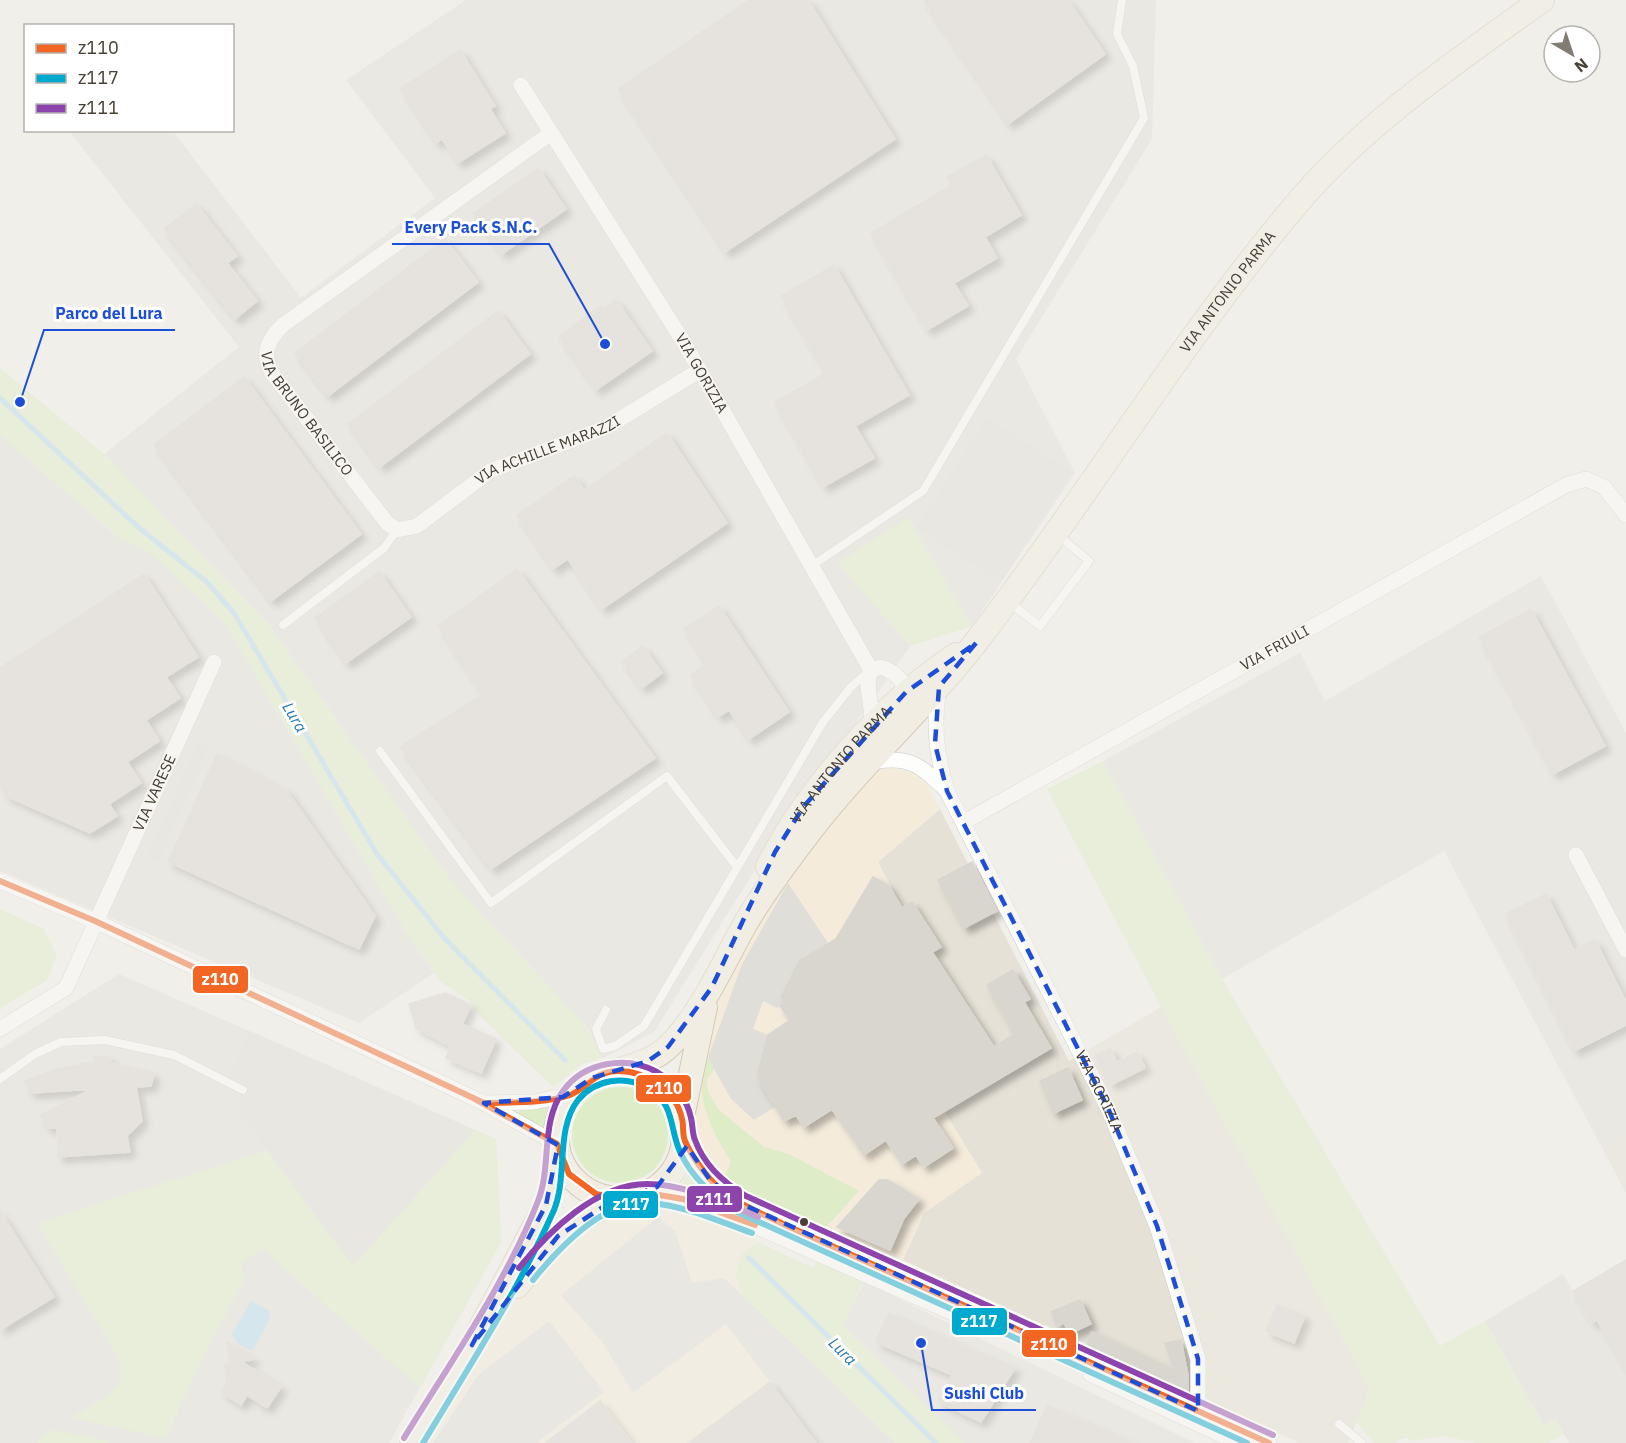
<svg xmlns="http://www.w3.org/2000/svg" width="1626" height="1443" viewBox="0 0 1626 1443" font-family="'IBM Plex Sans',sans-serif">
<defs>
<filter id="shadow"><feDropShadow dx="5.5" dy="5.5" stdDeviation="3" flood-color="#0004"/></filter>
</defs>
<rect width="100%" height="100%" fill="#f0efea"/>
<path fill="#e5e1d6" d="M 940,809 L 1069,1061 L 1161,1007 L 1370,1388 L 1348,1443 L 1300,1443 L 903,1260 L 924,1213 L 981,1172 L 918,1068 L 981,1027 L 902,908 L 878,862 Z
M 1626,1134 L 1626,1193 L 1602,1148 Z"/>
<path fill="#f4ebdb" d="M 889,767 L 913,773 L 925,783 L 940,809 L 878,862 L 902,908 L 912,902 L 941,947 L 932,952 L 981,1027 L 918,1068 L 982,1173 L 924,1213 L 903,1260 L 799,1215 L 742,1194 L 720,1178 L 703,1155 L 691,1098 L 697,1061 L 720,994 L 790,867 L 869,776 Z
M 673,1204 L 758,1242 L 742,1254 L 735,1274 L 895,1443 L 425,1443 L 528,1282 L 551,1252 L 607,1216 Z"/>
<path fill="#e3e0da" d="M 466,0 L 1156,0 L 1152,139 L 1016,359 L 1075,473 L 972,626 L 910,646 L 763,857 L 654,1032 L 603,1058 L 585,1025 L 451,881 L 269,625 L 104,454 L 239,347 L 69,131 L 173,131 L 301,298 L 435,198 L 346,80 Z
M 0,435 L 118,537 L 155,556 L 226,625 L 406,932 L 434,973 L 359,1023 L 0,871 Z
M 1541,576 L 1626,733 L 1626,1134 L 1602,1148 L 1444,851 L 1222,979 L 1103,761 L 1300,653 L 1325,701 Z
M 119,974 L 496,1139 L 501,1242 L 389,1443 L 0,1443 L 0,1049 Z
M 864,1282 L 1195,1443 L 965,1443 L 843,1326 Z"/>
<path fill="#deedc7" d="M 0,368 L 104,454 L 269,625 L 451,881 L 585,1025 L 603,1058 L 582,1064 L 553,1087 L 473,1009 L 470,1001 L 441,982 L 406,932 L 226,625 L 155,556 L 118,537 L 0,435 Z
M 908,517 L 972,626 L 910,646 L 837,563 Z
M 1103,761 L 1222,979 L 1440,1346 L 1485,1321 L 1544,1425 L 1556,1419 L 1564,1434 L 1549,1443 L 1477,1443 L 1443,1436 L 1410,1441 L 1406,1437 L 1393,1443 L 1374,1443 L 1356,1422 L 1370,1388 L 1161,1007 L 1047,789 Z
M 0,909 L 44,929 L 57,955 L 47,980 L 0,1008 Z
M 708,1058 L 714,1069 L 707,1079 L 708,1092 L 719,1110 L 764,1147 L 789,1154 L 859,1191 L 826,1227 L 742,1194 L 720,1178 L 728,1171 L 731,1162 C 713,1133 690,1091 708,1058 Z
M572 1135a48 48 0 1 1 96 0a48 48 0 1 1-96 0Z
M 547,1107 L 543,1128 L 517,1113 L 518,1111 Z
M 475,1130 L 496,1139 L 501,1242 L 420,1388 L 262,1249 L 240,1263 L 246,1278 L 210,1343 L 166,1438 L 69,1418 L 107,1397 L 120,1382 L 121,1362 L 37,1223 L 267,1150 L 353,1265 Z
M 691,1169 L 700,1181 L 683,1192 L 677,1191 Z
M 758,1242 L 813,1268 L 819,1258 L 864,1280 L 843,1326 L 965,1443 L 895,1443 L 743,1297 L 735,1274 L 742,1254 Z
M 52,1430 L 104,1440 L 110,1443 L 37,1443 L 39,1438 Z"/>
<path fill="#e0ded8" d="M 987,417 L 1072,472 L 1001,582 L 916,528 Z
M 199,740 L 211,745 L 158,863 L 146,857 Z
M 788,883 L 828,943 L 799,961 L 781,997 L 785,1003 L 777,1008 L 763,1001 L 753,1029 L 768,1035 L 757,1077 L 775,1107 L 754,1120 L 731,1099 L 708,1058 L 742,964 Z
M 250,1031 L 475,1130 L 353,1266 L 240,1114 L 240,1102 L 237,1096 L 223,1086 Z
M 658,1217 L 675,1231 L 692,1283 L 724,1278 L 895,1443 L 816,1443 L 726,1324 L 633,1393 L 603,1343 L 561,1295 Z
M 1563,1274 L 1591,1323 L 1597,1320 L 1618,1356 L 1626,1352 L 1626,1443 L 1569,1443 L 1556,1419 L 1544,1425 L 1485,1321 Z
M 549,1321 L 604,1392 L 536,1443 L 433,1443 L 478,1375 Z"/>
<path fill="#b6dbf2" d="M 251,1301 L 268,1310 L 271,1317 L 252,1351 L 238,1344 L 232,1334 Z"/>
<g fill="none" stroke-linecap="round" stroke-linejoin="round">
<path stroke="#b6dbf2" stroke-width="5" d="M 0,398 L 138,527 L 207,582 L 234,613 L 377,854 L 445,939 L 565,1060
M 749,1258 L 936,1443"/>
</g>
<path fill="#d9d6d0" stroke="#d9d6cf" stroke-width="1.5" filter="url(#shadow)" d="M 749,0 L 808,0 L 895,139 L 725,252 L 618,89 Z
M 924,0 L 1068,0 L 1105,54 L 1008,124 Z
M 460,50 L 495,106 L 490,109 L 505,133 L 458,163 L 442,139 L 436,143 L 401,88 Z
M 986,155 L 1021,215 L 985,237 L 997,258 L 954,283 L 968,306 L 927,330 L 871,233 L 952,185 L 947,177 Z
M 538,168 L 566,209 L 502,254 L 473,214 Z
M 196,204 L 237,256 L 227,263 L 257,301 L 235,319 L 164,229 Z
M 445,239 L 478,282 L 328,396 L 295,353 Z
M 834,265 L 909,395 L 855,426 L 874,458 L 823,487 L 775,402 L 826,373 L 781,296 Z
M 616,300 L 652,351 L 596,390 L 559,336 L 601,306 L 604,309 Z
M 498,311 L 530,354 L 380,467 L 348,424 Z
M 244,377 L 361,534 L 271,601 L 154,445 Z
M 667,433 L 727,523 L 602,609 L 568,559 L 553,569 L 517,515 L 574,476 L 584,490 Z
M 517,569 L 655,758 L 491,869 L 400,747 L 483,694 L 438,626 Z
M 379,572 L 411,617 L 346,663 L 315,618 Z
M 144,574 L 198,657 L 166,677 L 180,698 L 146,720 L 159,741 L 127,762 L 141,783 L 109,804 L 117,816 L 90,833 L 8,797 L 0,785 L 0,668 Z
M 719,606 L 789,712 L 749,739 L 729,710 L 718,717 L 690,675 L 707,664 L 684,629 Z
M 1531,609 L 1605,746 L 1553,774 L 1479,637 Z
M 643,646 L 662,673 L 642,688 L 622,661 Z
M 217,754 L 287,791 L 375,916 L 359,949 L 168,862 Z
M 972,862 L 997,911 L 964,928 L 938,880 Z
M 873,877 L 888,885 L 902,908 L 912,902 L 941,947 L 932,952 L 994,1047 L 1015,1034 L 987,985 L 1013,970 L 1030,999 L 1024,1002 L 1051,1048 L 933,1118 L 953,1148 L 924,1167 L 916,1155 L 902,1164 L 886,1140 L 864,1155 L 832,1109 L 804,1127 L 796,1115 L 784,1121 L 757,1077 L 768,1035 L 790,1020 L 780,1006 L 785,1003 L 781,997 L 799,961 L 836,939 Z
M 1546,894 L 1574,950 L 1595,940 L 1626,1002 L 1626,1025 L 1574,1051 L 1505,914 Z
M 445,993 L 471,1005 L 462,1024 L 496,1039 L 481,1073 L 446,1058 L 450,1046 L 416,1028 L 409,1004 Z
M 1110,1048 L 1117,1062 L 1137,1052 L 1145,1068 L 1111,1085 L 1095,1056 Z
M 94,1057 L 110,1057 L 110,1063 L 154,1073 L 151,1086 L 136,1087 L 142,1121 L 127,1136 L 130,1152 L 58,1157 L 57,1128 L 47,1128 L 40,1115 L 92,1089 L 31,1093 L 25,1081 L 56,1069 L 95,1062 Z
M 1068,1068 L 1082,1100 L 1054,1113 L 1040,1081 Z
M 879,1180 L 888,1180 L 919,1199 L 904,1218 L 890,1250 L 837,1227 Z
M 0,1211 L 54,1297 L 0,1330 Z
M 1626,1260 L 1626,1369 L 1597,1320 L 1592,1323 L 1573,1291 Z
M 1080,1300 L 1091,1324 L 1069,1334 L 1064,1323 L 1058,1326 L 1051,1312 Z
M 1277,1305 L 1305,1316 L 1294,1343 L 1266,1331 Z
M 888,1313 L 1015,1368 L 981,1422 L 938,1402 L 952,1375 L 876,1342 Z
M 1092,1332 L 1174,1370 L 1165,1343 L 1181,1340 L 1188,1375 L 1188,1396 L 1086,1345 Z
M 226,1342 L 255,1359 L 242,1362 L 281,1387 L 267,1408 L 247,1395 L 241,1405 L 221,1392 L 227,1383 L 224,1365 L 231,1363 Z
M 770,1382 L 816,1443 L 688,1443 Z
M 600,1401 L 632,1443 L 545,1443 Z
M 1047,1406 L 1079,1419 L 1132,1443 L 1030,1443 Z"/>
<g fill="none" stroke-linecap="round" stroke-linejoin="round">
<defs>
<path id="lane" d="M 813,565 L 923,491 L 1144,118 L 1133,66 L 1117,34 L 1122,0
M 1010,603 L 1040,626 L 1089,561 L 1059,536
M 283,625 L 384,548 L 397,530
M 380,751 L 491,903 L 667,776 L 737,867
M 606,1010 L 596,1029 L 603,1049 L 615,1046 L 644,1026 L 823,722 L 850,688 L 868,672
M 0,1079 L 35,1054 L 61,1042 L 105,1040 L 174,1055 L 243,1090
M 1339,1424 L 1362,1443"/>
<g id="street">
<path id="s1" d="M 521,85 L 683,341 L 871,670 C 863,688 875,708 871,728"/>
<path id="s2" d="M 551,133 L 283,325 C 268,339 261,354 272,373 L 387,523 L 397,530 L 417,526 L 490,471 L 607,427 L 700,370"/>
<path d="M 871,670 L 881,667 C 898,673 907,683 905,701"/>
<path id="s3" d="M 939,687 C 933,727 936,752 947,791 L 1108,1108 L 1157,1226 L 1198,1359 L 1198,1411"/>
<path d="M 870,762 C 909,755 919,764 946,790"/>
<path id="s4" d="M 964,822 L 1566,485 L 1586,479 L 1604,487 L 1626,515"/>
<path d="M 1576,855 L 1626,950"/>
<path d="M 0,881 L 95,921 L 484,1103 L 557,1144"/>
<path id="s5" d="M 0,1029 L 66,988 L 214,662"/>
<path d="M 486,1103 L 534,1102 L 572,1094"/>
<path d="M 684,1140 L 710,1180 L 742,1204 L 1269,1443"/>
<path d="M 647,1193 L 691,1201 L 721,1211 L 964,1318"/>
<path d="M 1090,1374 L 1239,1443"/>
</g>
<g id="primary">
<path id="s6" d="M 768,867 C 806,790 885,702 956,655"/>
<path id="s7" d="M 616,1071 C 635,1065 653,1061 668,1047 C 698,1019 724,962 744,926 C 764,891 790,857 814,826 C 864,761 926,707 976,642 C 1086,500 1178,345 1294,207 C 1363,124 1456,62 1542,0"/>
<circle cx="620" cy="1135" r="64"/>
<path d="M 682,1117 L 705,1007"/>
<path d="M 517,1286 C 548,1245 571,1220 619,1199"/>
<path d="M 412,1443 L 472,1345 L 546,1205 L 551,1191 L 558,1149"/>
</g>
</defs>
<use href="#lane" stroke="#cdcbc5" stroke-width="9"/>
<use href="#street" stroke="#cdcbc5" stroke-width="16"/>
<use href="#primary" stroke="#d4cbb5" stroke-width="26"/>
<use href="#lane" stroke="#fdfdfc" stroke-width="8"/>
<use href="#street" stroke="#fdfdfc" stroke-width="15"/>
<use href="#primary" stroke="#f1ede3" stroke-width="24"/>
<defs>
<path id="bus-1" d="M 0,881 L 95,921 L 484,1103 C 512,1102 543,1104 570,1095 C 587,1088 595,1071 618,1071 C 646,1071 676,1090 682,1119 C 684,1126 682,1134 685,1141 C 690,1153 701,1169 710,1179 C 728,1201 759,1212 783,1224 L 1269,1443
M 475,1099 L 557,1144 L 569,1174 L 596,1194 L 619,1199 L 647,1193 L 683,1199 L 755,1225"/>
<path id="bus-2" d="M 533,1280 C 558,1249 605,1198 650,1203 C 686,1206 718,1221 752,1233
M 423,1443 C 469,1367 518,1291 554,1210 C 568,1176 555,1130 578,1100 C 595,1079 625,1075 648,1088 C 676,1104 669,1130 681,1154 C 693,1179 714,1197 737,1212 L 1247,1443"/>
<path id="bus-3" d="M 519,1268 C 548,1232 596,1184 647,1184 C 685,1184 724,1203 758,1217
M 404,1438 C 450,1363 506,1283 538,1201 C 552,1166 540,1123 563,1091 C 584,1062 626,1055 657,1072 C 674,1082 687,1099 691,1118 C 693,1126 692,1133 695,1140 C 704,1165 724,1183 746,1196 L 1273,1435"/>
</defs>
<use href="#bus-1" stroke="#fff" stroke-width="10"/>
<use href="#bus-2" stroke="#fff" stroke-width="10"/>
<use href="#bus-3" stroke="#fff" stroke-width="10"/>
<use href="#bus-1" stroke="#f26522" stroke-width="6"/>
<use href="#bus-2" stroke="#00a9ce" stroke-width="6"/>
<use href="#bus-3" stroke="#8e44ad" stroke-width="6"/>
</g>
<path d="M0 0H1626V1443H0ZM 976,643 L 939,687 L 935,744 L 947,791 L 1108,1108 L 1157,1226 L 1198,1359 L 1198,1411 L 742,1204 L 710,1180 L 687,1146 L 657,1187 L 606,1205 L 558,1236 L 472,1345 L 546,1205 L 558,1145 L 484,1103 L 563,1097 L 592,1078 L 648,1061 L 668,1047 L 712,987 L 775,852 L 804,806 L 906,692 Z" fill="#f0efea" fill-opacity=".55" fill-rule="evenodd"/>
<path fill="none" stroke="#1d4ed8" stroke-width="4.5" stroke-dasharray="12 8" stroke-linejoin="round" d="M 976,643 L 939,687 L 935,744 L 947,791 L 1108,1108 L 1157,1226 L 1198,1359 L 1198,1411 L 742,1204 L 710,1180 L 687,1146 L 657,1187 L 606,1205 L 558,1236 L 472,1345 L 546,1205 L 558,1145 L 484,1103 L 563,1097 L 592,1078 L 648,1061 L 668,1047 L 712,987 L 775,852 L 804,806 L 906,692 Z"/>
<circle fill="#474034" stroke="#fff" stroke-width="2" cx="804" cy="1222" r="5"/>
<g text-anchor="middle" stroke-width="6" stroke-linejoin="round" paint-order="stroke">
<g font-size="15" fill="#474034" stroke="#fff">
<text dy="5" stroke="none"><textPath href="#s7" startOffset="1000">VIA ANTONIO PARMA</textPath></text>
<text dy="5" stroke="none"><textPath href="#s1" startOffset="340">VIA GORIZIA</textPath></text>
<text dy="5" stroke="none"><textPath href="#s2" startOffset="436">VIA BRUNO BASILICO</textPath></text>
<text dy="5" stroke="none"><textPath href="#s2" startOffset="758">VIA ACHILLE MARAZZI</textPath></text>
<text dy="5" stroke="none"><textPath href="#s4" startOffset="356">VIA FRIULI</textPath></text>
<text dy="5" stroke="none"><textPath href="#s6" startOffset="126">VIA ANTONIO PARMA</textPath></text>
<text dy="5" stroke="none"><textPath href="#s5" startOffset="292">VIA VARESE</textPath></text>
<text dy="5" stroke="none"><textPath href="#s3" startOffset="442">VIA GORIZIA</textPath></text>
</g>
<g font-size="16" font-style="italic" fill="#2377b3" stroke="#fff">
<text transform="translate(295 717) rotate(59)" y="6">Lura</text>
<text transform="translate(843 1351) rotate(45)" y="6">Lura</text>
</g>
</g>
<path fill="none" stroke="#1d4ed8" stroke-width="2" d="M605 344L549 244H392M20 402L44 330H175M921 1343L932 1410H1036"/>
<g fill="#1d4ed8" stroke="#fff" stroke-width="2">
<circle cx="605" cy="344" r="6"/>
<circle cx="20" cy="402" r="6"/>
<circle cx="921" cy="1343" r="6"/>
</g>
<g font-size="16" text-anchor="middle" font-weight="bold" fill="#1d4ed8" stroke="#fff" stroke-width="6" stroke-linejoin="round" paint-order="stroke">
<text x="471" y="233">Every Pack S.N.C.</text>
<text x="109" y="319">Parco del Lura</text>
<text x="984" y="1399">Sushi Club</text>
</g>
<g stroke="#fff" stroke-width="2">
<rect x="192" y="965" width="57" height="29" rx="6" fill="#f26522"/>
<rect x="635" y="1074" width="57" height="29" rx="6" fill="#f26522"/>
<rect x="686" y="1185" width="57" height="28" rx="6" fill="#8e44ad"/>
<rect x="602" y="1190" width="57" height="29" rx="6" fill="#00a9ce"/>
<rect x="951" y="1307" width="57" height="29" rx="6" fill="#00a9ce"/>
<rect x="1021" y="1329" width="56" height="29" rx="6" fill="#f26522"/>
</g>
<g font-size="16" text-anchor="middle" font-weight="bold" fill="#fff">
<text x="220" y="985">z110</text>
<text x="664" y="1094">z110</text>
<text x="714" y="1205">z111</text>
<text x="631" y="1210">z117</text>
<text x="979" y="1327">z117</text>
<text x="1049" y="1350">z110</text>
</g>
<rect x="24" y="24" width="210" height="108" fill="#ffffff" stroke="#b5b3ae" stroke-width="1.5"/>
<rect x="36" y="44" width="30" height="9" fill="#f26522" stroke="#b5b3ae" stroke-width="1.5"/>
<text x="78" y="54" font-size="18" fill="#474034">z110</text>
<rect x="36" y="74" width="30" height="9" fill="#00a9ce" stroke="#b5b3ae" stroke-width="1.5"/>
<text x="78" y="84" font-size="18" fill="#474034">z117</text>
<rect x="36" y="104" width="30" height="9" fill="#8e44ad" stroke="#b5b3ae" stroke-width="1.5"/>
<text x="78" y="114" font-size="18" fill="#474034">z111</text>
<g transform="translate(1572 54) rotate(141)"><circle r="28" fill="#ffffff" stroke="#b5b3ae" stroke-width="1.5"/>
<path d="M0-4.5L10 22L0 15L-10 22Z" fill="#827d74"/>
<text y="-9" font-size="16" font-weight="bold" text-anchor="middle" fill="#474034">N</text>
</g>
</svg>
